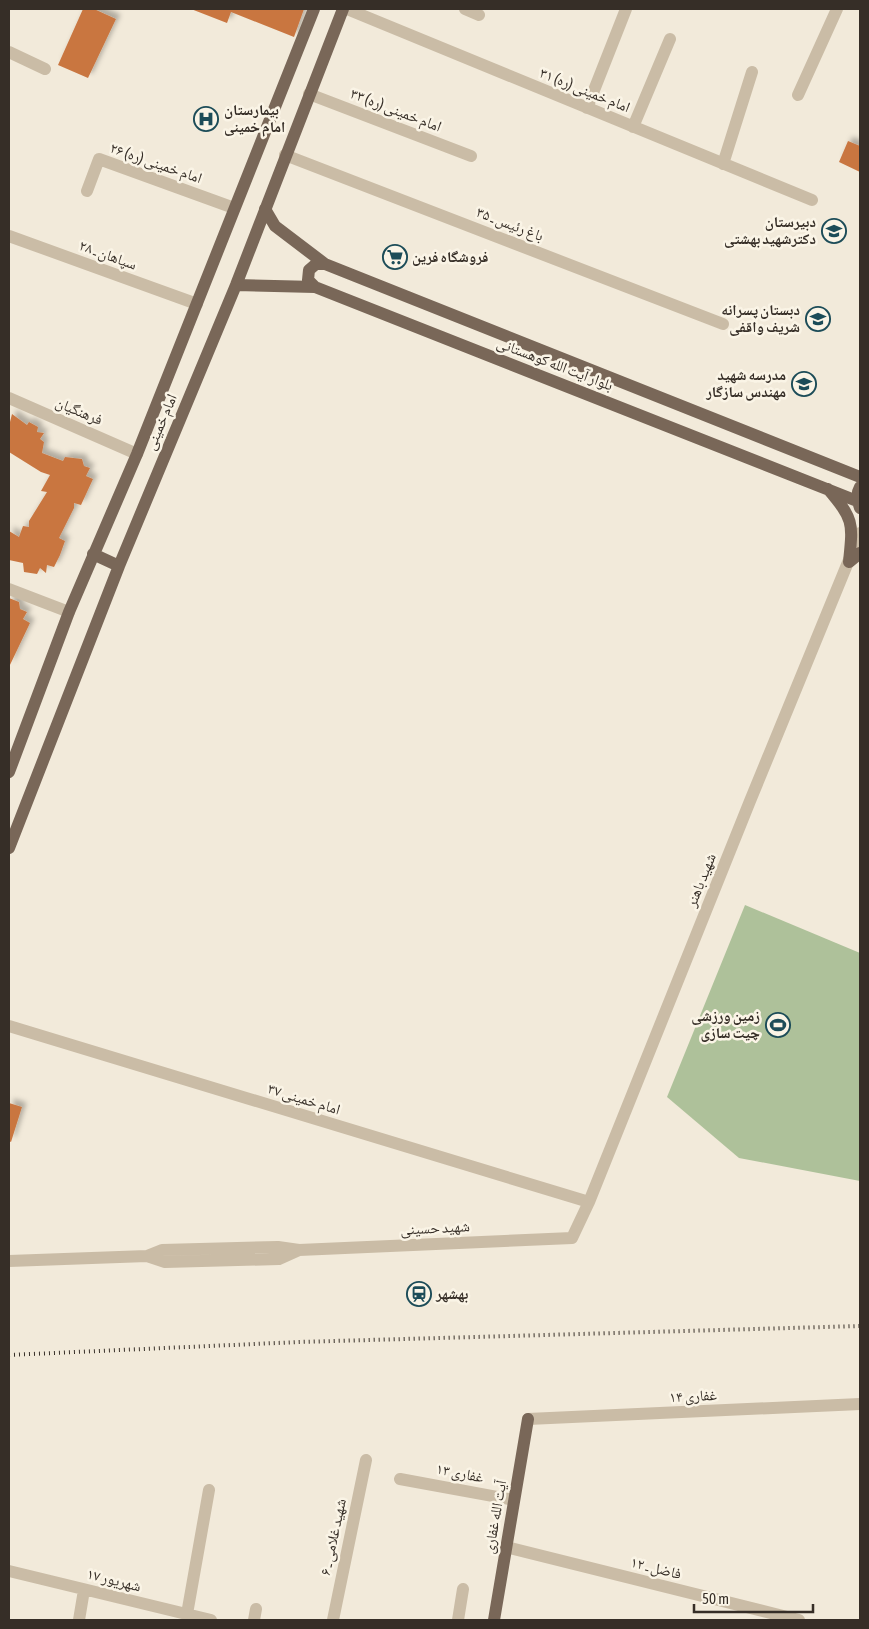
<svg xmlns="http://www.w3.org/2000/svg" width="869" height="1629" viewBox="0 0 869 1629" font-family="'Asap Condensed','Noto Naskh Arabic',sans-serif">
<defs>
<filter id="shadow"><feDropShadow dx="4.5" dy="-4.5" stdDeviation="2.5" flood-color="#0004"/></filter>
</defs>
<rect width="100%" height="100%" fill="#f2eada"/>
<path fill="#aec19a" d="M 745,905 L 860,953 L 860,1181 L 739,1158 L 667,1097 Z"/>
<path fill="#c97641" filter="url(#shadow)" d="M 83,9 L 94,9 L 116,19 L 88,78 L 58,65 Z
M 191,9 L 304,9 L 294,37 L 231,12 L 227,23 Z
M 848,141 L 860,146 L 860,172 L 839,162 Z
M 12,414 L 27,425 L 29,422 L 38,427 L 37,432 L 44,433 L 40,439 L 44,442 L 42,453 L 63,461 L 65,457 L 82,459 L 84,466 L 90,468 L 86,476 L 93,479 L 81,505 L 74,503 L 74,508 L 59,538 L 65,541 L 60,555 L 54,567 L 47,565 L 46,573 L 40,568 L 37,574 L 24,572 L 23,563 L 9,560 L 9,531 L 19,537 L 23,526 L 29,527 L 29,521 L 47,492 L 41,491 L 50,475 L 41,472 L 9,452 L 9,426 Z
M 9,598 L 19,602 L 20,609 L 27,612 L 23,619 L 30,623 L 9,667 Z
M 9,1103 L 22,1107 L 11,1142 L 9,1141 Z"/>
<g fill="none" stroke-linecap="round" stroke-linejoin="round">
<path stroke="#cabca6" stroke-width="12" d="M 347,9 L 812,200
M 465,9 L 479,15
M 9,52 L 45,69
M 309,94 L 471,156
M 798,95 L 837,9
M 587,108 L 626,9
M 633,127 L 670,39
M 285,155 L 723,324
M 723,164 L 752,72
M 87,191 L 99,159 L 234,208
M 9,236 L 197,304
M 9,398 L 137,454
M 9,589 L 69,612
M 9,1026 L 589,1202
M 147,1256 L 162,1250 L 278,1247 L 299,1250 L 572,1238 L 589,1202 L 750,801 L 860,533
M 9,1261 L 147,1256 L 165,1262 L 279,1259 L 299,1250
M 528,1419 L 860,1404
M 400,1479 L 514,1500
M 506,1547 L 799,1620
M 9,1571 L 211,1620
M 187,1614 L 209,1490
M 79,1620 L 84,1590
M 254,1620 L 256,1609
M 333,1620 L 366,1460
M 458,1620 L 463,1589"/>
<path stroke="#796758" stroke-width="12" d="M 265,209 L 275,226 L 325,264 L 860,477
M 236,285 L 315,287 L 857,501
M 315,287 L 308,280 L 309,270 L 316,264 L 325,264
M 828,489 C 854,520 853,522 849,562 L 860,553
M 860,508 C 857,500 856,494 860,487
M 93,554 L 119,566
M 9,772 L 69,612 L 137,454 L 314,9
M 9,848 L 119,566 L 236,285 L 343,9
M 494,1620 L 528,1419"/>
<path stroke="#362e27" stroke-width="4" stroke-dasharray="1 4" stroke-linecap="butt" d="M 9,1355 L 299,1342 L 860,1326"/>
</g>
<defs>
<symbol id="hospital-ring" viewBox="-11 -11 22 22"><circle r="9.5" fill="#faf4e6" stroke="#1c4c58" stroke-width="1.5"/><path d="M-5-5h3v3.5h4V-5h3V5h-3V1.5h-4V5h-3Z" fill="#1c4c58"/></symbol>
<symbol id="school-ring" viewBox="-11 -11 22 22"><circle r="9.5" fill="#faf4e6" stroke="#1c4c58" stroke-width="1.5"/><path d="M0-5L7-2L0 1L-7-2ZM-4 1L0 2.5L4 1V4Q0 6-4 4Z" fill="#1c4c58"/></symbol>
<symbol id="supermarket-ring" viewBox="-11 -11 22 22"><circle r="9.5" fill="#faf4e6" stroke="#1c4c58" stroke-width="1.5"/><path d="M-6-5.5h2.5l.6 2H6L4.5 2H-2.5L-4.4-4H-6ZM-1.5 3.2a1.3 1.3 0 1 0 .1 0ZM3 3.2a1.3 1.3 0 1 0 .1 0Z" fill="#1c4c58"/></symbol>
<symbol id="stadium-ring" viewBox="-11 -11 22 22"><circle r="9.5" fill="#faf4e6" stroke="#1c4c58" stroke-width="1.5"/><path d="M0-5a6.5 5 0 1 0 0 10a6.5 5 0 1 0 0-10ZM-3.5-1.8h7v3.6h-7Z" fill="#1c4c58"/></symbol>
<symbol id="station-ring" viewBox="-11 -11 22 22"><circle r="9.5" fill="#faf4e6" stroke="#1c4c58" stroke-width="1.5"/><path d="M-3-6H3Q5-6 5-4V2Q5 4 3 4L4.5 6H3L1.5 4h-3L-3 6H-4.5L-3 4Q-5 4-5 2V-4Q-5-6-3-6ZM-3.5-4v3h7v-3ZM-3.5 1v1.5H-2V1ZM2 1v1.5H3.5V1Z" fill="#1c4c58"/></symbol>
</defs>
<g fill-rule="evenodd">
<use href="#hospital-ring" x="192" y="105" width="28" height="28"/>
<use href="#school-ring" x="820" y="217" width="28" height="28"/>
<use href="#supermarket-ring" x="381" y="243" width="28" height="28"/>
<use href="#school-ring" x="804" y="305" width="28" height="28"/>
<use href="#school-ring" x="790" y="370" width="28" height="28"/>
<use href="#stadium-ring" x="764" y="1011" width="28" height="28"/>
<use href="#station-ring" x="405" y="1280" width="28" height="28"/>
</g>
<g text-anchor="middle" stroke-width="5" stroke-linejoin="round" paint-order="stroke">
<g font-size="15" fill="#362e27" stroke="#faf4e6">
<text transform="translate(585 90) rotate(22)" y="5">امام خمینی (ره) ۳۱</text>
<text transform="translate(396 110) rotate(21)" y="5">امام خمینی (ره) ۳۳</text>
<text transform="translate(156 163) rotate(19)" y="5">امام خمینی (ره) ۲۶</text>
<text transform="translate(510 224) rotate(21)" y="5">باغ رئیس ـ ۳۵</text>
<text transform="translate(108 255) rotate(20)" y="5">سپاهان ـ ۲۸</text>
<text transform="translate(555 364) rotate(21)" y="5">بلوار آیت الله کوهستانی</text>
<text transform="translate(79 411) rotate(23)" y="5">فرهنگیان</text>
<text transform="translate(161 422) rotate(-67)" y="5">امام خمینی</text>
<text transform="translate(701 880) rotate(-68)" y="5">شهید باهنر</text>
<text transform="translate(304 1099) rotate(17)" y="5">امام خمینی ۳۷</text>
<text transform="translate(435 1228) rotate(-3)" y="5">شهید حسینی</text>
<text transform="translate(693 1396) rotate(-3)" y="5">غفاری ۱۴</text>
<text transform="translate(460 1473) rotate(11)" y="5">غفاری ۱۳</text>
<text transform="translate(495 1517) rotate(-80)" y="5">آیت الله غفاری</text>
<text transform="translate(333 1537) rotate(-78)" y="5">شهید غلامی ـ ۶</text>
<text transform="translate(656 1568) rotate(14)" y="5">فاضل ـ ۱۲</text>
<text transform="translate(114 1580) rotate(14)" y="5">۱۷ شهریور</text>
</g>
<g font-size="15" font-weight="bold" fill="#362e27" stroke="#faf4e6" text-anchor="end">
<text x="224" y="115" text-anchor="start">بیمارستان<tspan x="224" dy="17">امام خمینی</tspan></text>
<text x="816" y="227">دبیرستان<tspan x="816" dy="17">دکترشهید بهشتی</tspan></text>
<text x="412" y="262" text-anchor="start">فروشگاه فرین</text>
<text x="800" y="315">دبستان پسرانه<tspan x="800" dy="17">شریف واقفی</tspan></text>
<text x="786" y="380">مدرسه شهید<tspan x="786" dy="17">مهندس سازگار</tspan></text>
<text x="760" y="1021">زمین ورزشی<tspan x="760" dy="17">چیت سازی</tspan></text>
<text x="436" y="1299" text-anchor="start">بهشهر</text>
</g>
</g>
<rect width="869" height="1629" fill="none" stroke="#362e27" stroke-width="20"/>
<path d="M694 1604v8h119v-8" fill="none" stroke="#362e27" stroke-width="2.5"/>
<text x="702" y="1604" font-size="15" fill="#362e27" stroke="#faf4e6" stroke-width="4" paint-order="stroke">50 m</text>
</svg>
